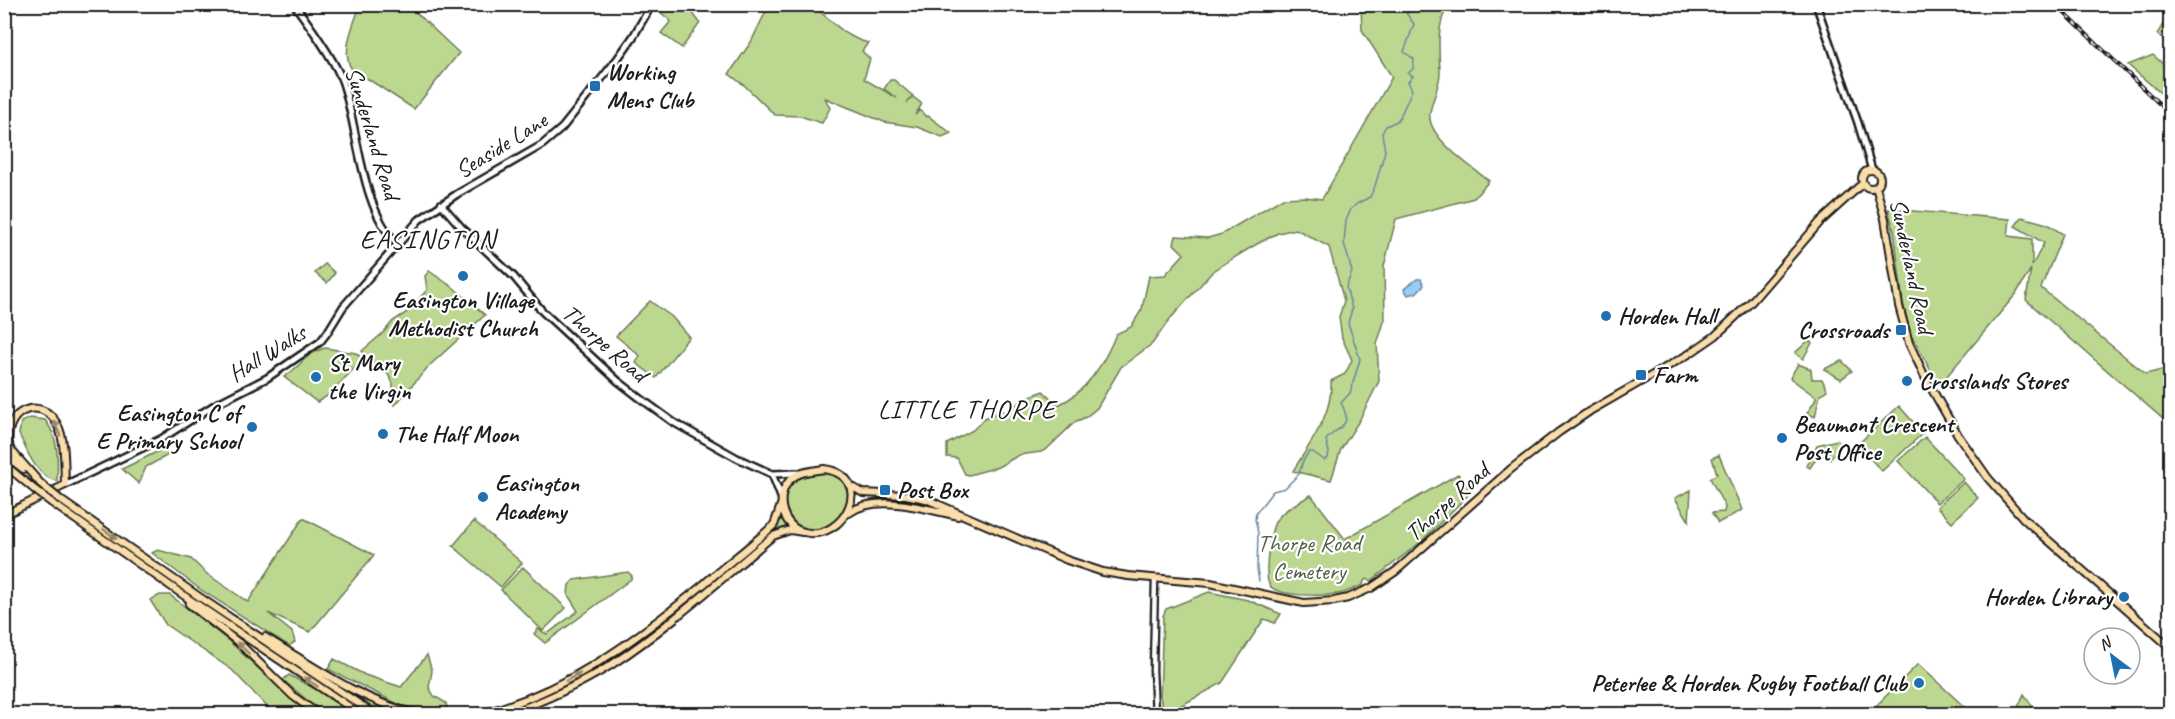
<svg xmlns="http://www.w3.org/2000/svg" width="2175" height="719" viewBox="0 0 2175 719" font-family="Caveat,sans-serif">
<rect width="100%" height="100%" fill="#fff"/>
<filter id="ink" filterUnits="userSpaceOnUse"><feTurbulence type="fractalNoise" baseFrequency=".0167" numOctaves="2"/><feDisplacementMap in="SourceGraphic" scale="12" xChannelSelector="R" yChannelSelector="G"/><feConvolveMatrix kernelMatrix="1 2 1 2 8 2 1 2 1" color-interpolation-filters="sRGB"/></filter>
<g filter="url(#ink)">
<path fill="#bcd890" stroke="#6c7a56" stroke-width="1.5" d="M 361,4 L 408,5 L 459,53 L 414,109 L 351,68 C 341,51 354,22 361,4 Z
M 657,5 L 687,5 L 700,23 L 682,48 L 661,33 L 671,21 L 655,8 Z
M 769,5 L 813,5 C 830,20 845,37 868,43 L 862,51 L 870,59 L 864,79 L 897,98 L 884,89 L 890,80 L 894,80 L 913,96 L 907,103 L 913,97 L 922,104 L 915,115 L 920,110 L 926,117 L 928,116 L 951,133 L 942,137 L 917,127 L 884,122 L 825,98 L 830,108 L 822,123 L 800,116 L 775,115 L 744,85 L 729,74 L 751,42 Z
M 1363,5 L 1448,5 C 1436,27 1439,48 1440,72 C 1440,86 1432,99 1430,113 C 1426,137 1472,167 1489,181 L 1474,198 L 1396,219 L 1384,266 L 1385,319 L 1377,344 L 1379,381 L 1359,421 L 1341,449 L 1331,480 L 1293,471 C 1310,443 1333,415 1331,381 L 1345,374 L 1352,360 L 1342,338 L 1339,317 L 1344,301 L 1329,247 L 1296,229 L 1278,233 L 1255,245 L 1214,270 L 1170,319 L 1152,344 L 1121,367 L 1097,408 L 1086,417 L 1075,422 L 1047,449 L 1041,452 L 1019,455 L 998,467 L 969,475 L 965,474 L 957,458 L 947,457 L 947,444 L 973,430 L 985,418 L 1001,411 L 1006,412 L 1022,401 L 1043,391 L 1058,405 C 1086,393 1105,362 1116,334 L 1131,327 L 1142,309 L 1149,276 L 1165,275 L 1184,254 L 1174,244 L 1176,236 L 1208,238 L 1222,234 L 1283,198 L 1305,197 L 1322,199 L 1392,77 L 1362,30 L 1361,6 Z
M 2170,13 L 2170,46 L 2157,34 Z
M 2153,55 L 2170,70 L 2170,101 L 2128,65 Z
M 1888,209 L 2010,219 L 2008,236 L 2032,239 L 2032,266 L 2044,243 L 2015,226 L 2022,217 L 2047,224 L 2063,234 L 2041,288 L 2146,374 L 2170,368 L 2170,425 L 2026,300 L 2031,269 L 2016,294 L 1942,382 L 1938,384 L 1910,332 L 1903,303 L 1894,231 Z
M 325,264 L 335,273 L 327,283 L 315,273 Z
M 429,271 L 454,288 L 485,315 L 429,366 L 395,405 L 393,402 L 393,383 L 386,371 L 374,364 L 362,351 L 383,333 L 393,321 L 406,313 L 427,290 L 425,276 Z
M 650,301 L 672,317 L 689,337 L 656,378 L 636,363 L 640,356 L 616,336 Z
M 1809,340 L 1812,343 L 1803,359 L 1795,353 Z
M 325,348 L 356,353 L 363,359 L 329,395 L 317,402 L 284,377 C 299,368 307,352 325,348 Z
M 1842,361 L 1852,371 L 1841,379 L 1824,369 Z
M 1798,364 L 1811,369 L 1812,379 L 1822,379 L 1827,390 L 1820,395 L 1815,417 L 1807,413 L 1815,401 L 1816,397 L 1790,378 Z
M 1899,406 L 1923,433 L 1882,471 L 1857,445 Z
M 30,418 L 45,420 C 59,438 58,459 57,481 C 36,477 27,451 19,434 L 21,422 Z
M 1925,437 L 1964,479 L 1937,503 L 1898,461 Z
M 1837,440 L 1842,445 L 1830,459 L 1825,456 L 1818,455 L 1810,468 L 1807,466 L 1817,445 Z
M 165,448 L 170,454 L 146,467 L 139,484 L 122,469 Z
M 1719,455 L 1742,510 L 1718,523 L 1712,513 L 1724,512 L 1725,507 L 1710,478 L 1717,474 L 1712,458 Z
M 818,473 C 879,476 834,546 799,527 C 782,518 779,492 796,480 C 802,476 810,475 818,473 Z
M 1458,474 L 1472,491 L 1422,541 L 1371,581 L 1367,579 L 1364,581 L 1363,585 C 1355,588 1346,593 1337,594 C 1323,596 1280,597 1270,586 C 1263,577 1270,528 1277,519 C 1285,508 1300,502 1311,495 L 1345,539 Z
M 1964,482 L 1978,498 L 1952,522 L 1937,507 Z
M 1691,490 L 1689,521 L 1675,498 Z
M 781,517 L 789,528 L 774,533 C 700,593 630,659 542,699 C 528,705 511,714 495,714 C 599,686 695,593 777,525 Z
M 303,518 L 374,555 L 310,632 L 268,613 L 292,632 L 295,642 L 289,646 L 201,590 L 152,553 L 158,550 L 191,559 L 207,574 L 248,602 Z
M 474,521 L 522,563 L 501,587 L 453,546 Z
M 523,567 L 566,608 L 543,631 L 501,590 Z
M 628,572 L 632,576 L 631,579 L 545,643 L 534,634 L 538,629 L 547,634 L 578,611 L 568,595 L 569,585 L 574,580 Z
M 1209,592 L 1248,600 L 1281,614 L 1275,623 L 1264,619 L 1222,683 L 1173,710 L 1163,713 L 1160,696 L 1163,616 L 1166,609 Z
M 160,595 L 170,595 L 229,641 L 308,714 L 274,714 L 232,670 L 166,625 L 150,600 Z
M 427,655 L 432,671 L 429,687 L 434,696 L 446,703 L 448,712 L 402,706 L 328,669 L 334,659 L 365,675 L 401,687 Z
M 1918,664 L 1972,714 L 1868,714 Z
M 313,670 L 378,704 L 404,714 L 382,714 Z
M 289,675 L 319,691 L 353,714 L 330,714 L 313,705 L 283,680 Z
M 2024,694 L 2038,714 L 2015,714 Z"/>
<path fill="#98cef6" stroke="#66879f" stroke-width="1.5" d="M 1417,279 L 1421,279 L 1424,285 L 1416,293 L 1408,295 L 1404,289 Z"/>
<g fill="none" stroke-linecap="round" stroke-linejoin="round">
<path stroke="#66879f" stroke-width="1.5" d="M 1259,581 L 1257,569 L 1258,533 L 1255,519 L 1256,513 L 1273,491 L 1285,488 L 1299,474 L 1303,461 L 1309,452 L 1313,452 L 1324,460 L 1328,458 L 1329,452 L 1326,440 C 1339,425 1354,427 1341,403 L 1350,393 L 1360,359 L 1348,323 L 1352,309 L 1346,287 L 1352,272 L 1344,243 L 1346,221 L 1351,209 L 1358,203 L 1370,197 L 1375,186 L 1385,151 L 1382,133 L 1386,126 L 1397,121 L 1400,117 L 1412,90 L 1408,82 L 1413,76 L 1408,73 L 1413,69 L 1414,59 L 1404,52 L 1414,24 L 1406,13 L 1427,6 L 1426,4
M 1148,714 L 1150,714"/>
<defs>
<path id="tertiary" d="M 1155,579 L 1153,670 L 1155,714"/>
<path id="secondary" d="M 294,4 C 308,23 336,61 343,83 C 358,128 361,210 397,243
M 1816,4 L 1858,123 L 1872,170
M 441,204 L 461,227 L 514,277 L 543,312 L 618,381 L 640,398 L 673,422 L 737,458 L 772,474 L 798,473
M 772,474 L 781,497
M 65,485 L 161,439 L 216,404 L 267,378 L 320,342 L 327,333 L 343,307 L 419,220 L 457,194 L 542,145 L 562,128 L 618,58 L 633,37 L 652,4"/>
<path id="primary" d="M1862 179a9 9 0 1 1 18 0a9 9 0 1 1-18 0Z
M 1876,187 L 1885,219 L 1899,306 L 1909,343 L 1926,379 L 1958,435 L 1988,478 L 2024,519 L 2170,647
M 824,469 C 877,476 844,543 804,532 C 782,527 774,496 790,480 C 799,471 812,471 824,469 Z
M 849,485 L 863,493 L 906,495 L 926,499 L 1067,560 L 1103,572 L 1128,576 L 1210,583 L 1304,603 L 1334,601 L 1348,598 L 1371,588 L 1396,571 L 1511,469 L 1559,432 L 1590,411 L 1689,354 L 1715,336 L 1752,301 L 1820,222 L 1863,183
M 849,513 C 876,493 927,509 958,516
M 4,515 L 65,485"/>
<path id="trunk" d="M 4,454 L 23,469
M 4,464 L 35,490
M 41,484 L 10,449 C 0,412 40,393 57,424 C 66,441 64,466 65,485
M 62,501 L 198,596 L 374,714
M 52,503 L 189,599 L 360,714
M 189,604 L 239,643 L 293,696 L 318,714
M 265,637 C 313,666 361,701 416,714
M 480,714 C 567,692 636,640 704,584 C 727,564 752,545 774,525 L 781,505
M 508,714 C 544,701 579,685 611,665 C 669,627 721,579 773,536 L 790,530 L 803,532"/>
</defs>
<use href="#tertiary" stroke="#1c1c1c" stroke-width="9"/>
<use href="#secondary" stroke="#1c1c1c" stroke-width="10"/>
<use href="#primary" stroke="#1c1c1c" stroke-width="10"/>
<use href="#trunk" stroke="#1c1c1c" stroke-width="10"/>
<use href="#tertiary" stroke="#fff" stroke-width="4.5"/>
<use href="#secondary" stroke="#fff" stroke-width="5"/>
<use href="#primary" stroke="#faddab" stroke-width="6"/>
<use href="#trunk" stroke="#faddab" stroke-width="6"/>
<defs>
<path id="rail" d="M 2055,4 L 2170,114"/>
</defs>
<use href="#rail" stroke="#1c1c1c" stroke-width="4"/>
<use href="#rail" stroke="#fff" stroke-width="1.5" stroke-dasharray="4.5" stroke-linecap="butt"/>
<defs>
<path id="trunk-bridge" d="M 41,484 L 62,501
M 35,490 L 52,503"/>
</defs>
<use href="#trunk-bridge" stroke="#1c1c1c" stroke-width="10" stroke-linecap="butt"/>
<use href="#trunk-bridge" stroke="#faddab" stroke-width="6"/>
</g>
<defs><path id="oneway-solid" d="M-6-.8H1V-3.2L6.5 0L1 3.2V.8H-6Z" transform="scale(1.5)"/></defs>
<g fill="#96866b">
<use href="#oneway-solid" transform="translate(57 428) rotate(-114)"/>
<use href="#oneway-solid" transform="translate(110 534) rotate(35)"/>
<use href="#oneway-solid" transform="translate(243 648) rotate(-136)"/>
<use href="#oneway-solid" transform="translate(573 677) rotate(-29)"/>
<use href="#oneway-solid" transform="translate(311 682) rotate(-146)"/>
</g>
</g>
<g fill="#1f6fb2" stroke="#fff" stroke-width="2">
<rect x="589" y="80" width="12" height="12" rx="3"/>
<circle cx="463" cy="276" r="6"/>
<circle cx="1606" cy="316" r="6"/>
<rect x="1895" y="324" width="12" height="12" rx="3"/>
<rect x="1635" y="369" width="12" height="12" rx="3"/>
<circle cx="316" cy="377" r="6"/>
<circle cx="1907" cy="381" r="6"/>
<circle cx="252" cy="427" r="6"/>
<circle cx="383" cy="434" r="6"/>
<circle cx="1782" cy="438" r="6"/>
<rect x="879" y="484" width="12" height="12" rx="3"/>
<circle cx="483" cy="497" r="6"/>
<circle cx="2124" cy="597" r="6"/>
<circle cx="1919" cy="683" r="6"/>
</g>
<g text-anchor="middle" stroke-width="4.5" stroke-linejoin="round" paint-order="stroke">
<g font-size="24" font-weight="bold" fill="#1c1c1c" stroke="#fff" text-anchor="start">
<text x="607" y="80">Working<tspan x="607" dy="28">Mens Club</tspan></text>
<text x="463" y="308" text-anchor="middle">Easington Village<tspan x="463" dy="28">Methodist Church</tspan></text>
<text x="1618" y="324">Horden Hall</text>
<text x="1889" y="338" text-anchor="end">Crossroads</text>
<text x="328" y="371">St Mary<tspan x="328" dy="28">the Virgin</tspan></text>
<text x="1653" y="383">Farm</text>
<text x="1919" y="389">Crosslands Stores</text>
<text x="240" y="421" text-anchor="end">Easington C of<tspan x="240" dy="28">E Primary School</tspan></text>
<text x="1794" y="432">Beaumont Crescent<tspan x="1794" dy="28">Post Office</tspan></text>
<text x="395" y="442">The Half Moon</text>
<text x="495" y="491">Easington<tspan x="495" dy="28">Academy</tspan></text>
<text x="897" y="498">Post Box</text>
<text x="2112" y="605" text-anchor="end">Horden Library</text>
<text x="1907" y="691" text-anchor="end">Peterlee &amp; Horden Rugby Football Club</text>
</g>
<g font-size="24" fill="#1c1c1c" stroke="#fff">
<text transform="translate(373 133) rotate(73)" y="8">Sunderland Road</text>
<text transform="translate(501 145) rotate(-32)" y="8">Seaside Lane</text>
<text transform="translate(1912 266) rotate(78)" y="8">Sunderland Road</text>
<text transform="translate(605 343) rotate(41)" y="8">Thorpe Road</text>
<text transform="translate(267 353) rotate(-32)" y="8">Hall Walks</text>
<text transform="translate(1447 502) rotate(-42)" y="8">Thorpe Road</text>
</g>
<g font-size="24" fill="#545e45" stroke="#fff">
<text x="1309" y="551">Thorpe Road<tspan x="1309" dy="28">Cemetery</tspan></text>
</g>
<g font-size="27" letter-spacing="1.5" fill="#1c1c1c" stroke="#fff">
<text x="428" y="248">EASINGTON</text>
<text x="967" y="418">LITTLE THORPE</text>
</g>
</g>
<rect width="2175" height="719" fill="none" stroke="#fff" stroke-width="24"/>
<rect x="12" y="12" width="2151" height="695" fill="none" stroke="#1c1c1c" stroke-width="2" filter="url(#ink)"/>
<g transform="translate(2112 656) rotate(328)"><circle r="28" fill="#ffffff" stroke="#a4a4a4" stroke-width="1.5"/>
<path d="M0-4.5L10 22L0 15L-10 22Z" fill="#1f6fb2"/>
<text y="-9" font-size="16" font-weight="bold" text-anchor="middle" fill="#1c1c1c">N</text>
</g>
</svg>
